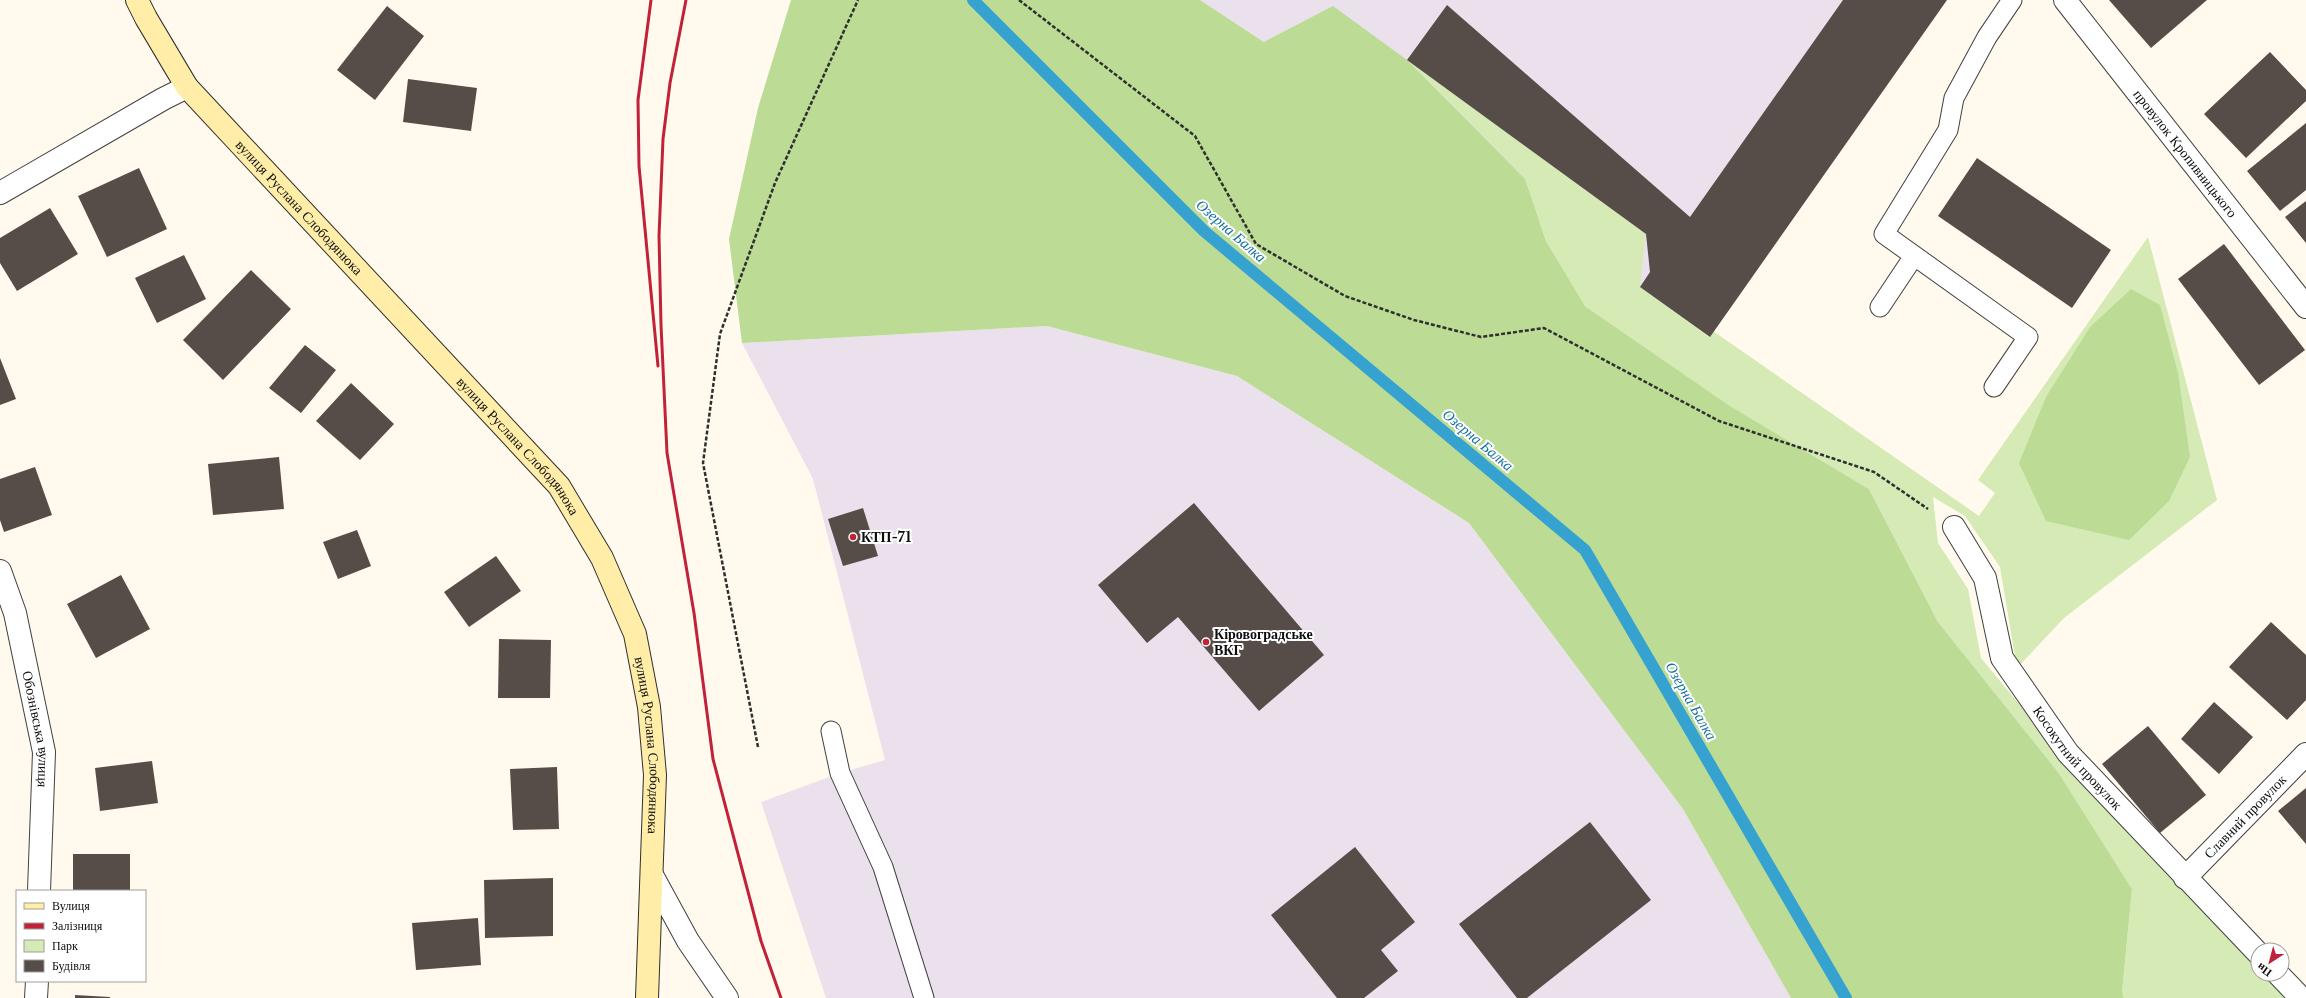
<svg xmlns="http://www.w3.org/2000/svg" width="2306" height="998" viewBox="0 0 2306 998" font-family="'Libre Baskerville',serif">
<rect width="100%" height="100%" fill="#fffaed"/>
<path fill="#eae1ec" d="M 1200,0 L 1947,0 L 1710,337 L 1640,287 Z
M 1047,326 L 1237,376 L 1469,523 L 1683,809 L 1791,998 L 826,998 L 761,802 L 840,773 L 885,760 L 813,479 L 742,343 Z"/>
<path fill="#d6eab6" d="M 1407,60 L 1646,234 L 1640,287 L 1709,337 L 1713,331 L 1979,516 L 1995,493 L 1978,480 L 2148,237 L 2217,500 L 2064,618 L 2017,668 L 2000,567 L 1965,516 L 1933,497 L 1938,543 L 1968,589 L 1981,658 L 2058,751 L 2258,967 L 2258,974 L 2265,974 L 2287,998 L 2124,998 L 2122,992 L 2132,889 L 2058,772 L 1938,622 L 1869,489 L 1730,406 L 1585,306 L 1546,241 L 1525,179 Z"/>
<path fill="#bcdb95" d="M 791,0 L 1200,0 L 1264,42 L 1333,6 L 1407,60 L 1525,179 L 1546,241 L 1585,306 L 1730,406 L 1869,489 L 1938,622 L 2058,772 L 2132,889 L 2122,992 L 2124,998 L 1791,998 L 1683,809 L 1469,523 L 1237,376 L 1047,326 L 742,343 L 729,239 L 758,108 Z
M 2131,289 L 2160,305 L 2178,373 L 2190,457 L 2169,501 L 2129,540 L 2046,521 L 2019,463 L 2046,397 L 2090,327 Z"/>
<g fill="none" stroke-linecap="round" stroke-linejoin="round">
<path stroke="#36a2d0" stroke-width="12" d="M 973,0 L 1204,231 L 1585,550 L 1846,998"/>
</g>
<path fill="#564d49" d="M 1843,0 L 1947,0 L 1710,337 L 1640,287 L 1650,272 L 1646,234 L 1407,60 L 1447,5 L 1690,217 Z
M 2109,0 L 2207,0 L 2151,48 Z
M 387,6 L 424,36 L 375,100 L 337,70 Z
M 2270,52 L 2306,90 L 2306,101 L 2246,158 L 2204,114 Z
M 408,79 L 477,88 L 471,131 L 403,122 Z
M 2306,123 L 2306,190 L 2280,211 L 2247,171 Z
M 1977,158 L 2111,250 L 2072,308 L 1938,216 Z
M 139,168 L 167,229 L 107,257 L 78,196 Z
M 2306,201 L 2306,243 L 2285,217 Z
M 50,208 L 78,254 L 17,291 L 0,263 L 0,238 Z
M 2224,244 L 2305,350 L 2259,385 L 2178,279 Z
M 184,255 L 206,299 L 157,323 L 135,278 Z
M 251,270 L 291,309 L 223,380 L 183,340 Z
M 305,345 L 336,370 L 301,413 L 269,388 Z
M 0,358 L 16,399 L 0,405 Z
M 351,383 L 394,424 L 360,460 L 316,421 Z
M 279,457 L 284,509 L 213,515 L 208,464 Z
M 35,467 L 52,515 L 4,532 L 0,520 L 0,479 Z
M 1194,503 L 1324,655 L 1259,711 L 1178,617 L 1147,643 L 1098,585 Z
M 863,508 L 878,556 L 843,566 L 828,519 Z
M 357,530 L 371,566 L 338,579 L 323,542 Z
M 496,556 L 521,591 L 469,627 L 444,592 Z
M 121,575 L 150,629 L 96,658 L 67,604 Z
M 2271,622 L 2306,655 L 2306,700 L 2287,720 L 2229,667 Z
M 499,639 L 551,640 L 550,698 L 498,698 Z
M 2214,702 L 2253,737 L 2219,774 L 2181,739 Z
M 2148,726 L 2206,795 L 2160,833 L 2102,764 Z
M 152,761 L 158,803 L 100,811 L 95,768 Z
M 557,767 L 559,829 L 513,830 L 510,769 Z
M 2306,788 L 2306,844 L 2278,811 Z
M 1590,822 L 1651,900 L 1527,998 L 1517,998 L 1459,924 Z
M 1355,847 L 1415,922 L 1381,950 L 1398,971 L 1364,998 L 1337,998 L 1271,915 Z
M 73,854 L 130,854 L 130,891 L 73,891 Z
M 553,878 L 553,936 L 485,938 L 484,880 Z
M 478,918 L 481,965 L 416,970 L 412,923 Z
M 75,995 L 110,997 L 110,998 L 75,998 Z"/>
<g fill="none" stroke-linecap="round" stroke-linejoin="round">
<defs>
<path id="service" d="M 1880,307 L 1914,256
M 1994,387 L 2028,337 L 1884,234 L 1948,130 L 1954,98 L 1987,37 L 2012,0
M 831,731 L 840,773 L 883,867 L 924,998"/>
<g id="minor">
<path id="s1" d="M 2065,0 L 2306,307"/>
<path d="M 0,193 L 163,99 L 187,87"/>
<path id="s2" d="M 1954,527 L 1985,578 L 2002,658 L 2068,753 L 2258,953"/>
<path id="s3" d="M 0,571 L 15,613 L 44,752 L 39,891"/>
<path d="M 652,875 L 688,941 L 727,998"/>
<path id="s4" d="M 2185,878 L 2306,754"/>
<path d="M 2278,974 L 2301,998"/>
<path d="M 36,998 L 37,981"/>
</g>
<g id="secondary">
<path id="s5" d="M 137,0 L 146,18 L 187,87 L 559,486 L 602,558 L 635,634 L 649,707 L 655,775 L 647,998"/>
</g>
</defs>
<use href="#service" stroke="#404040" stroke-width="21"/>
<use href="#minor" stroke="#404040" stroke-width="24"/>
<use href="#secondary" stroke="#2f2f2f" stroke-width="24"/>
<path stroke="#2f2f2f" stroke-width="2.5" stroke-dasharray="4 2" stroke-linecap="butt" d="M 1019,0 L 1195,136 L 1256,244 L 1345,296 L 1414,320 L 1481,337 L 1544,328 L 1719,421 L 1874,472 L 1928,509
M 758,747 L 703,463 L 720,334 L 775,183 L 858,0"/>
<use href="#service" stroke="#fff" stroke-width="19"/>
<use href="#minor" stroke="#fff" stroke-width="22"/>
<use href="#secondary" stroke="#ffeda8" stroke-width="22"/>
<path stroke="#c12239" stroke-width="3" d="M 651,0 L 638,100 L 639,166 L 658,366
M 686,0 L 670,83 L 663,139 L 659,236 L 661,325 L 667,453 L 694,613 L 713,759 L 761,941 L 781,998"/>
</g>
<g fill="#c12239" stroke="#fff" stroke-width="1.5">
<circle cx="853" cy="537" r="4"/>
<circle cx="1206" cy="642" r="4"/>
</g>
<g text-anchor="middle" stroke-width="4" stroke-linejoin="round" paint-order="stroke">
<g font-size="14" fill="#0d0d0d" stroke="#fff">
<text dy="5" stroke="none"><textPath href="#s1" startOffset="195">провулок Кропивницького</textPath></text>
<text dy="5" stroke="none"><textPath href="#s5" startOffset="265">вулиця Руслана Слободянюка</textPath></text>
<text dy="5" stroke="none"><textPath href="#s5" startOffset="589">вулиця Руслана Слободянюка</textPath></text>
<text dy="5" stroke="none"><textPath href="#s3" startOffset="163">Обознівська вулиця</textPath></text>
<text dy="5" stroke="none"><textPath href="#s5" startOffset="925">вулиця Руслана Слободянюка</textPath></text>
<text dy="5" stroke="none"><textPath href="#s2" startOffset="267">Косокутний провулок</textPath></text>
<text dy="5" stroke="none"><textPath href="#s4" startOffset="86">Славний провулок</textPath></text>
</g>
<g font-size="14" font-weight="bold" fill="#0d0d0d" stroke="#fff" text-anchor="start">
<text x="861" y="542">КТП-71</text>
<text x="1214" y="639">Кіровоградське<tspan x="1214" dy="16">ВКГ</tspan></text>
</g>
<g font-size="15" font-style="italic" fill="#1372a2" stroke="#fff">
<text transform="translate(1231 231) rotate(41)" y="5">Озерна Балка</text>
<text transform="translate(1478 440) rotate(40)" y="5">Озерна Балка</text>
<text transform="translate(1691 701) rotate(60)" y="5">Озерна Балка</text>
</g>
</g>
<rect x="16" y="890" width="130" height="92" fill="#ffffff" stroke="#9e9e9e"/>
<rect x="24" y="903" width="20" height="6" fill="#ffeda8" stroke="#9e9e9e"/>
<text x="52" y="910" font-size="12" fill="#0d0d0d">Вулиця</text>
<rect x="24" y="923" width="20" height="6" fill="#c12239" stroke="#9e9e9e"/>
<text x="52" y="930" font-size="12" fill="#0d0d0d">Залізниця</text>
<rect x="24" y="940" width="20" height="12" fill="#d6eab6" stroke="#9e9e9e"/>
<text x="52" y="950" font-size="12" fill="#0d0d0d">Парк</text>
<rect x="24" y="960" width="20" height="12" fill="#564d49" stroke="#9e9e9e"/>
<text x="52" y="970" font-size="12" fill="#0d0d0d">Будівля</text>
<g transform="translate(2270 962) rotate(216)"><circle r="19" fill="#ffffff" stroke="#9e9e9e"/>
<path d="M0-3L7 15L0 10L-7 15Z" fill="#c12239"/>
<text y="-6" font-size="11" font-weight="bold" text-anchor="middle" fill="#0d0d0d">Пн</text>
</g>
</svg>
